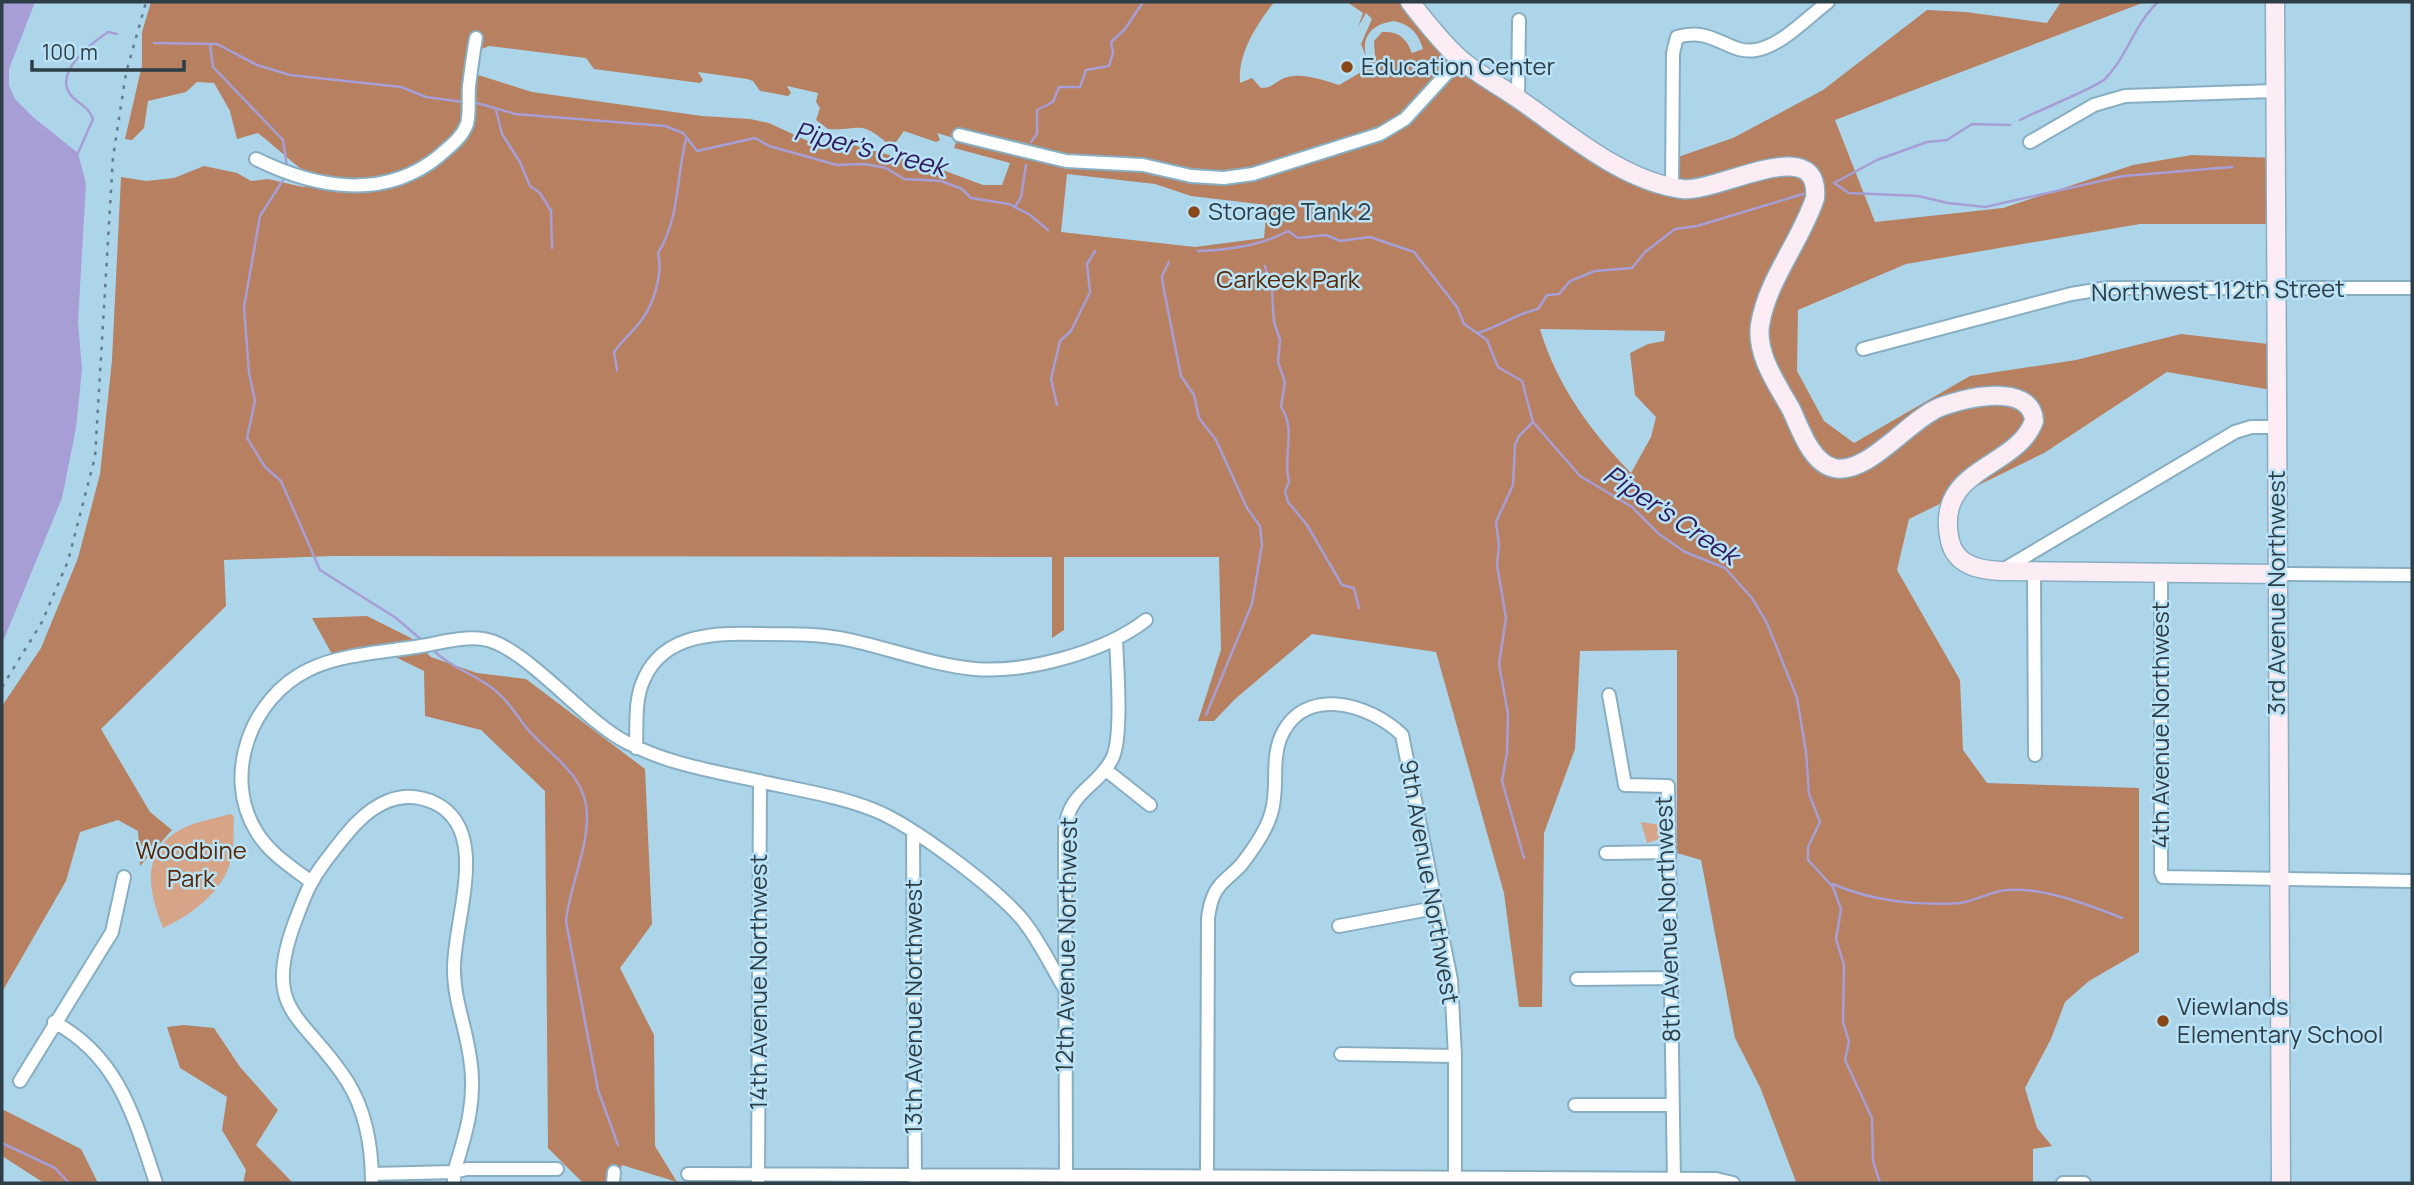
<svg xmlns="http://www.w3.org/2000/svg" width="2414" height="1185" viewBox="0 0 2414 1185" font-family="Manrope,sans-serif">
<rect width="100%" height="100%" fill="#add5ea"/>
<path fill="#d6a487" d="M 230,814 L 234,816 C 233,830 235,846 231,860 C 223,892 191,915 163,928 C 149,893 140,854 178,831 C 192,822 214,819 230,814 Z
M 1641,822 L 1661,825 L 1660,839 L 1647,843 Z"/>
<path fill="#b68061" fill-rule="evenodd" d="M 151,2 L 1274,2 C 1256,26 1238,52 1240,83 L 1252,78 L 1261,88 C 1272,88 1273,84 1282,79 C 1298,71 1323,80 1339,85 L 1370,67 L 1361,44 L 1372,19 L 1366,13 L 1358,27 L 1363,13 L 1347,2 L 1410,2 L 1440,38 L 1606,159 L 1672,188 L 1672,159 L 1733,138 L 1823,90 L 1927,10 L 1966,12 L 2047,23 L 2061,2 L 2145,2 L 1835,120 L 1875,222 L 2003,208 L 2133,165 L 2192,155 L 2276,158 L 2276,224 L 2140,224 L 1906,264 L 1798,310 L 1797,371 L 1824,421 L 1854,443 L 1970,376 L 2076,360 L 2181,334 L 2277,345 L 2277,391 L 2167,372 L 2044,453 L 1909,519 L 1897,570 L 1960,680 L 1963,750 L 1987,783 L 2139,788 L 2139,952 L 2089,981 L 2065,1002 L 2051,1039 L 2025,1088 L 2037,1128 L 2052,1146 L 2033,1149 L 2033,1183 L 1796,1182 L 1760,1087 L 1735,1038 L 1701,860 L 1677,853 L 1677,650 L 1580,651 L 1575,749 L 1544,833 L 1542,1007 L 1519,1007 L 1504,893 L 1436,652 L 1312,634 L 1235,699 L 1214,721 L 1198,721 L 1221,650 L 1219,557 L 1064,557 L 1064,630 L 1052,638 L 1052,557 L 333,556 L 224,560 L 226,606 L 101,729 L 150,812 L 172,830 L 140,866 L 138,831 L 118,820 L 80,832 L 66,881 L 2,992 L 2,706 L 41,648 L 78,558 L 100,474 L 112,360 L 121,177 L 146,181 L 174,178 L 204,166 L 237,173 L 251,181 L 268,179 L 303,187 L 318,182 C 296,166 278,149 258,133 L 237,139 L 230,111 L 214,83 L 197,82 L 186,92 L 148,101 L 144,128 L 132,140 L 125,139 L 142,65 L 142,32 ZM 1394,21 C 1411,25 1418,33 1423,49 L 1412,53 C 1406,37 1398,31 1382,32 L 1374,41 L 1375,56 L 1366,57 C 1361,35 1373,24 1394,21 ZM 489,46 L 586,58 L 594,69 L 700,83 L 703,80 L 698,72 L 747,79 L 753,81 L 760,91 L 788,96 L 791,93 L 787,86 L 818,93 L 816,102 L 820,108 L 816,120 L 828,129 C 860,131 859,119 887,143 L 896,142 L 904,131 L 936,142 L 940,140 L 937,133 L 957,139 L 954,148 L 1010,163 L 1002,185 L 983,185 L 940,169 L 853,145 L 814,144 L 769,123 L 750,119 L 702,116 L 532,92 L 475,74 L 479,50 ZM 1067,174 L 1155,184 L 1191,196 L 1267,205 L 1264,238 L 1195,247 L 1061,232 ZM 1540,329 L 1665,331 L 1664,341 L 1648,344 L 1630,353 L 1635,395 L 1656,417 L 1651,437 L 1631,473 C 1591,432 1556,384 1540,329 Z
M 367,616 L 411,638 L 431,657 L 477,673 L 526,679 L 645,769 L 652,924 L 620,968 L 654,1035 L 655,1146 L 677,1182 L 622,1165 L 617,1183 L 583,1183 L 548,1148 L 545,791 L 481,730 L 425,716 L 424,671 L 373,646 L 332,654 L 312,618 Z
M 184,1025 L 214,1028 L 240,1067 L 278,1110 L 256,1145 L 293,1183 L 243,1183 L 246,1170 L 222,1130 L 227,1097 L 180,1068 L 167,1027 Z
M 2,1109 L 81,1149 L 98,1183 L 44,1183 L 2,1156 Z"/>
<path fill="#a79ed6" d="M 2,2 L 35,2 L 9,69 L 9,85 L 15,99 L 33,117 L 78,153 L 86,184 L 78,322 L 82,369 L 76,428 L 62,498 L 2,644 Z"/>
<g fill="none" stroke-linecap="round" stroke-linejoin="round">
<path stroke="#a79ed6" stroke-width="2.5" d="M 154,43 L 217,44 L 257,65 L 290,75 L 401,87 L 426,97 L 463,102
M 210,44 L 213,67 L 283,140 L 287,167
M 477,103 L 515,114 L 665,126 L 683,133 L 697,151 L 755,138 L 769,146 L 837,165 L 865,164 L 886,168 L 904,179 L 941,181 L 962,189 L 971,198 L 1009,204 L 1030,215 L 1048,230
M 496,110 L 502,134 L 520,162 L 530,186 L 540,193 L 551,211 L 552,248
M 2020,120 C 2037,111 2095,88 2105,79 C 2127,57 2135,23 2158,2
M 2010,125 L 1972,124 L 1947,140 L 1927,142 L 1877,160 L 1834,183 L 1849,193 L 1918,196 L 1948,203 L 1985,207 L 2123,176 L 2232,167
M 1031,142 L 1037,134 L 1037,110 L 1053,102 L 1059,87 L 1080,87 L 1086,70 L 1109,66 L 1113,53 L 1111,42 L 1125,29 L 1143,2
M 78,153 L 93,119 C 88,105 78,105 70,94 C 54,71 92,43 108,32 L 117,34
M 285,177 L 260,216 L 244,307 L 249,373 L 255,401 L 247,438 L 265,467 L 281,481 L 320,570 L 396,618 L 424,642
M 1015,207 L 1021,197 L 1026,165
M 1198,251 C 1228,250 1261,246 1288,231 L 1298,238 L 1326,235 L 1340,241 L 1370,237 L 1414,252 L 1457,307 L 1464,324 L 1487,340 L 1498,367 L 1522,381 L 1533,422 L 1580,476 L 1632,507 L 1659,534 L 1685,552 L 1725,568 L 1752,598 L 1767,623 L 1797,698 L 1806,752 L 1809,794 L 1820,822 L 1808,847 L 1808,860 L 1833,887 L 1841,909 L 1836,939 L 1844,965 L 1843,1022 L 1849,1042 L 1845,1060 L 1872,1118 L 1873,1161 L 1880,1183
M 1169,262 L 1162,276 L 1163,285 L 1181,376 L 1194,395 L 1199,418 L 1216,440 L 1247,508 L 1260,526 L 1262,545 L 1252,604 L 1206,715
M 1265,266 L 1272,292 L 1274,322 L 1280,340 L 1278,362 L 1285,382 L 1281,407 C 1297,430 1282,457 1289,482 L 1285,491 L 1288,502 L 1307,525 L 1342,585 L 1354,588 L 1359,608
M 1477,333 C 1499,327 1515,314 1538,309 L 1547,295 L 1559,294 L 1570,281 L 1595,271 L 1632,268 L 1645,252 L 1675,229 L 1697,226 L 1803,194
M 617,370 L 614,352 C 622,340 632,333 640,322 C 654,305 663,273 658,253 C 680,218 676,178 686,139
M 1057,405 L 1051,379 L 1060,341 L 1071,331 L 1090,292 L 1087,264 L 1095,251
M 432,649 C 448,665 466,671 485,683 C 503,694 513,710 525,726 C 548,755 587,773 587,816 C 587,852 570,885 566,921 L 598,1090 L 618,1145
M 1524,858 L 1502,781 L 1507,753 L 1508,714 L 1499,664 L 1506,618 L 1497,565 L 1499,545 L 1496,522 L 1513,485 L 1515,445 L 1519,436 L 1533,422
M 1833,884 C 1871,901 1918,906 1960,903 C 1976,901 1991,891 2007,890 C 2043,887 2089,905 2122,918
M 2,1143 L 55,1168 L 69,1183"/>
<defs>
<path id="street" d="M 1518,98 L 1519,20
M 959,135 L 1066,161 L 1143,165 L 1191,176 L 1224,178 L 1253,174 L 1380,134 L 1405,119 L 1460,59
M 2030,142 L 2094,105 L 2125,96 L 2275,91
M 256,159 C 315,188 384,201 439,156 C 449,147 462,138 467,124 C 470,113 468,98 469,86 C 471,70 473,54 476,38
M 1672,188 L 1673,53 L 1677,37 C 1714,26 1728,55 1756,50 C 1781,46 1808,17 1828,2
M 1863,349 L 2071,294 L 2108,288 L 2412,288
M 2001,571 L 2235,432 L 2251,427 L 2277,427
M 2034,571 L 2035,755
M 2161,573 L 2161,872 L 2163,877 L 2412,881
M 2277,574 L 2412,575
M 1609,695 L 1625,785 L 1668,786 L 1674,1183
M 636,748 C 637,726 634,700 644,679 C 665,631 721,633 765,634 C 794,634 822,634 850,640 C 891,649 933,665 975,669 C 1027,673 1105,652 1146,620
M 1106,770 L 1150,805
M 913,832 L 915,1183
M 1606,853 L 1670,852
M 310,881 C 290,866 269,853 256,831 C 222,775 251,698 308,670 C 338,655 381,652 415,647 C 436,644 461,636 483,639 C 523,644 584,721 626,742 C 670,765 714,771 763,782 C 799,790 839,796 874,810 C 912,825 993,886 1021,918 C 1038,938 1050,964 1063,986
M 1339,926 L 1435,908
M 1577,979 L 1671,978
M 54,1022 C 119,1057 134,1117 156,1183
M 1341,1054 L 1455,1056
M 20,1081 L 112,932 L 124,877
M 1575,1105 L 1673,1105
M 372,1174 L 454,1172 L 467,1169 L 557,1169
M 688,1174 L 1716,1179 L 1733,1183
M 1207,1176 L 1208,918 C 1209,911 1210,904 1213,897 C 1218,883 1231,876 1241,865 C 1252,851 1266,831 1271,814 C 1279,790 1271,763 1280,739 C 1302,684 1369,703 1402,735 L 1451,980 L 1455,1056 L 1455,1176
M 372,1183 C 372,1149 366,1111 347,1081 C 304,1014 260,1013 296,919 C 304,898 310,881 324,863 C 342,840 360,812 388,801 C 403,795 420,796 435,803 C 492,831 453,920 454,970 C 454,1000 466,1028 470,1058 C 477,1099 466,1134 454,1172 L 454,1183
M 613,1183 L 614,1172
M 758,1183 L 760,781
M 1066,1183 L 1065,829 C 1069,791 1097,788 1112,759 C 1123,738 1117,666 1116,640
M 2063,1183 L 2084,1183"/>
<path id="secondary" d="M 1410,2 C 1425,21 1441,42 1459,58 C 1477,74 1500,86 1520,100 C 1568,133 1622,181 1682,189 C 1716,194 1821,130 1815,198 C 1801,241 1767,280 1760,325 C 1756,355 1777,384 1791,409 C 1800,428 1811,463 1834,468 C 1866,476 1908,421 1938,408 C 1961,398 2032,381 2034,421 C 2016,470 1933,467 1950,541 C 1956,566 1980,570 2001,571 L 2277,574
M 2275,2 L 2281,1183"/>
</defs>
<use href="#street" stroke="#87aec2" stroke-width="16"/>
<use href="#secondary" stroke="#87aec2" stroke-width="21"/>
<use href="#street" stroke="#fff" stroke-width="12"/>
<use href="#secondary" stroke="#fcecf3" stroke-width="18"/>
<path stroke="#637e8c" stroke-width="2.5" stroke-dasharray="3.5 7" stroke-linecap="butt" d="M 2,687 L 42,622 L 68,561 L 95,457 L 113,157 L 126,73 L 146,2"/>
</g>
<g fill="#8a4718" stroke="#bae2f7" stroke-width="2.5">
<circle cx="1347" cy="67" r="7"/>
<circle cx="1194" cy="212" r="7"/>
<circle cx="2163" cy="1021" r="7"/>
</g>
<g text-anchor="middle" stroke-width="5" stroke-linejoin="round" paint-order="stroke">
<g font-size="24" fill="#2d3e46" stroke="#bae2f7" text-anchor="start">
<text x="1361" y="75">Education Center</text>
<text x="1208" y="220">Storage Tank 2</text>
<text x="2177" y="1015">Viewlands<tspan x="2177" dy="28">Elementary School</tspan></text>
</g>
<g font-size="24" fill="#582600" stroke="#bae2f7">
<text x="1288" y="288">Carkeek Park</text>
<text x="191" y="859">Woodbine<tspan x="191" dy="28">Park</tspan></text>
</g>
<g font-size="24" fill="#2d3e46" stroke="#bae2f7">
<text transform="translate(2218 291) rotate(-1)" y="8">Northwest 112th Street</text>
<text transform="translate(2277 593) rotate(-90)" y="8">3rd Avenue Northwest</text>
<text transform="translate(2161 725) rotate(-90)" y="8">4th Avenue Northwest</text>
<text transform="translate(1429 882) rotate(80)" y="8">9th Avenue Northwest</text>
<text transform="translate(1668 919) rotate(-92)" y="8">8th Avenue Northwest</text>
<text transform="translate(1067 945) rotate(-89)" y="8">12th Avenue Northwest</text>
<text transform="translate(759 982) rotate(-90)" y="8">14th Avenue Northwest</text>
<text transform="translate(914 1007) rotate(-90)" y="8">13th Avenue Northwest</text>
</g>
<g font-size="26" font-style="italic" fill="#2e1b5c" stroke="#bae2f7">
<text transform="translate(870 149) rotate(14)" y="9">Piper's Creek</text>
<text transform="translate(1671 515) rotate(34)" y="9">Piper's Creek</text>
</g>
</g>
<rect width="2414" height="1185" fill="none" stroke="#2d3e46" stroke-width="7"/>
<path d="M32 60v10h152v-10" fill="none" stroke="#2d3e46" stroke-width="3.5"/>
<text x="42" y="60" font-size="21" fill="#2d3e46" stroke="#bae2f7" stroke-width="5" paint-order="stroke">100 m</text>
</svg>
